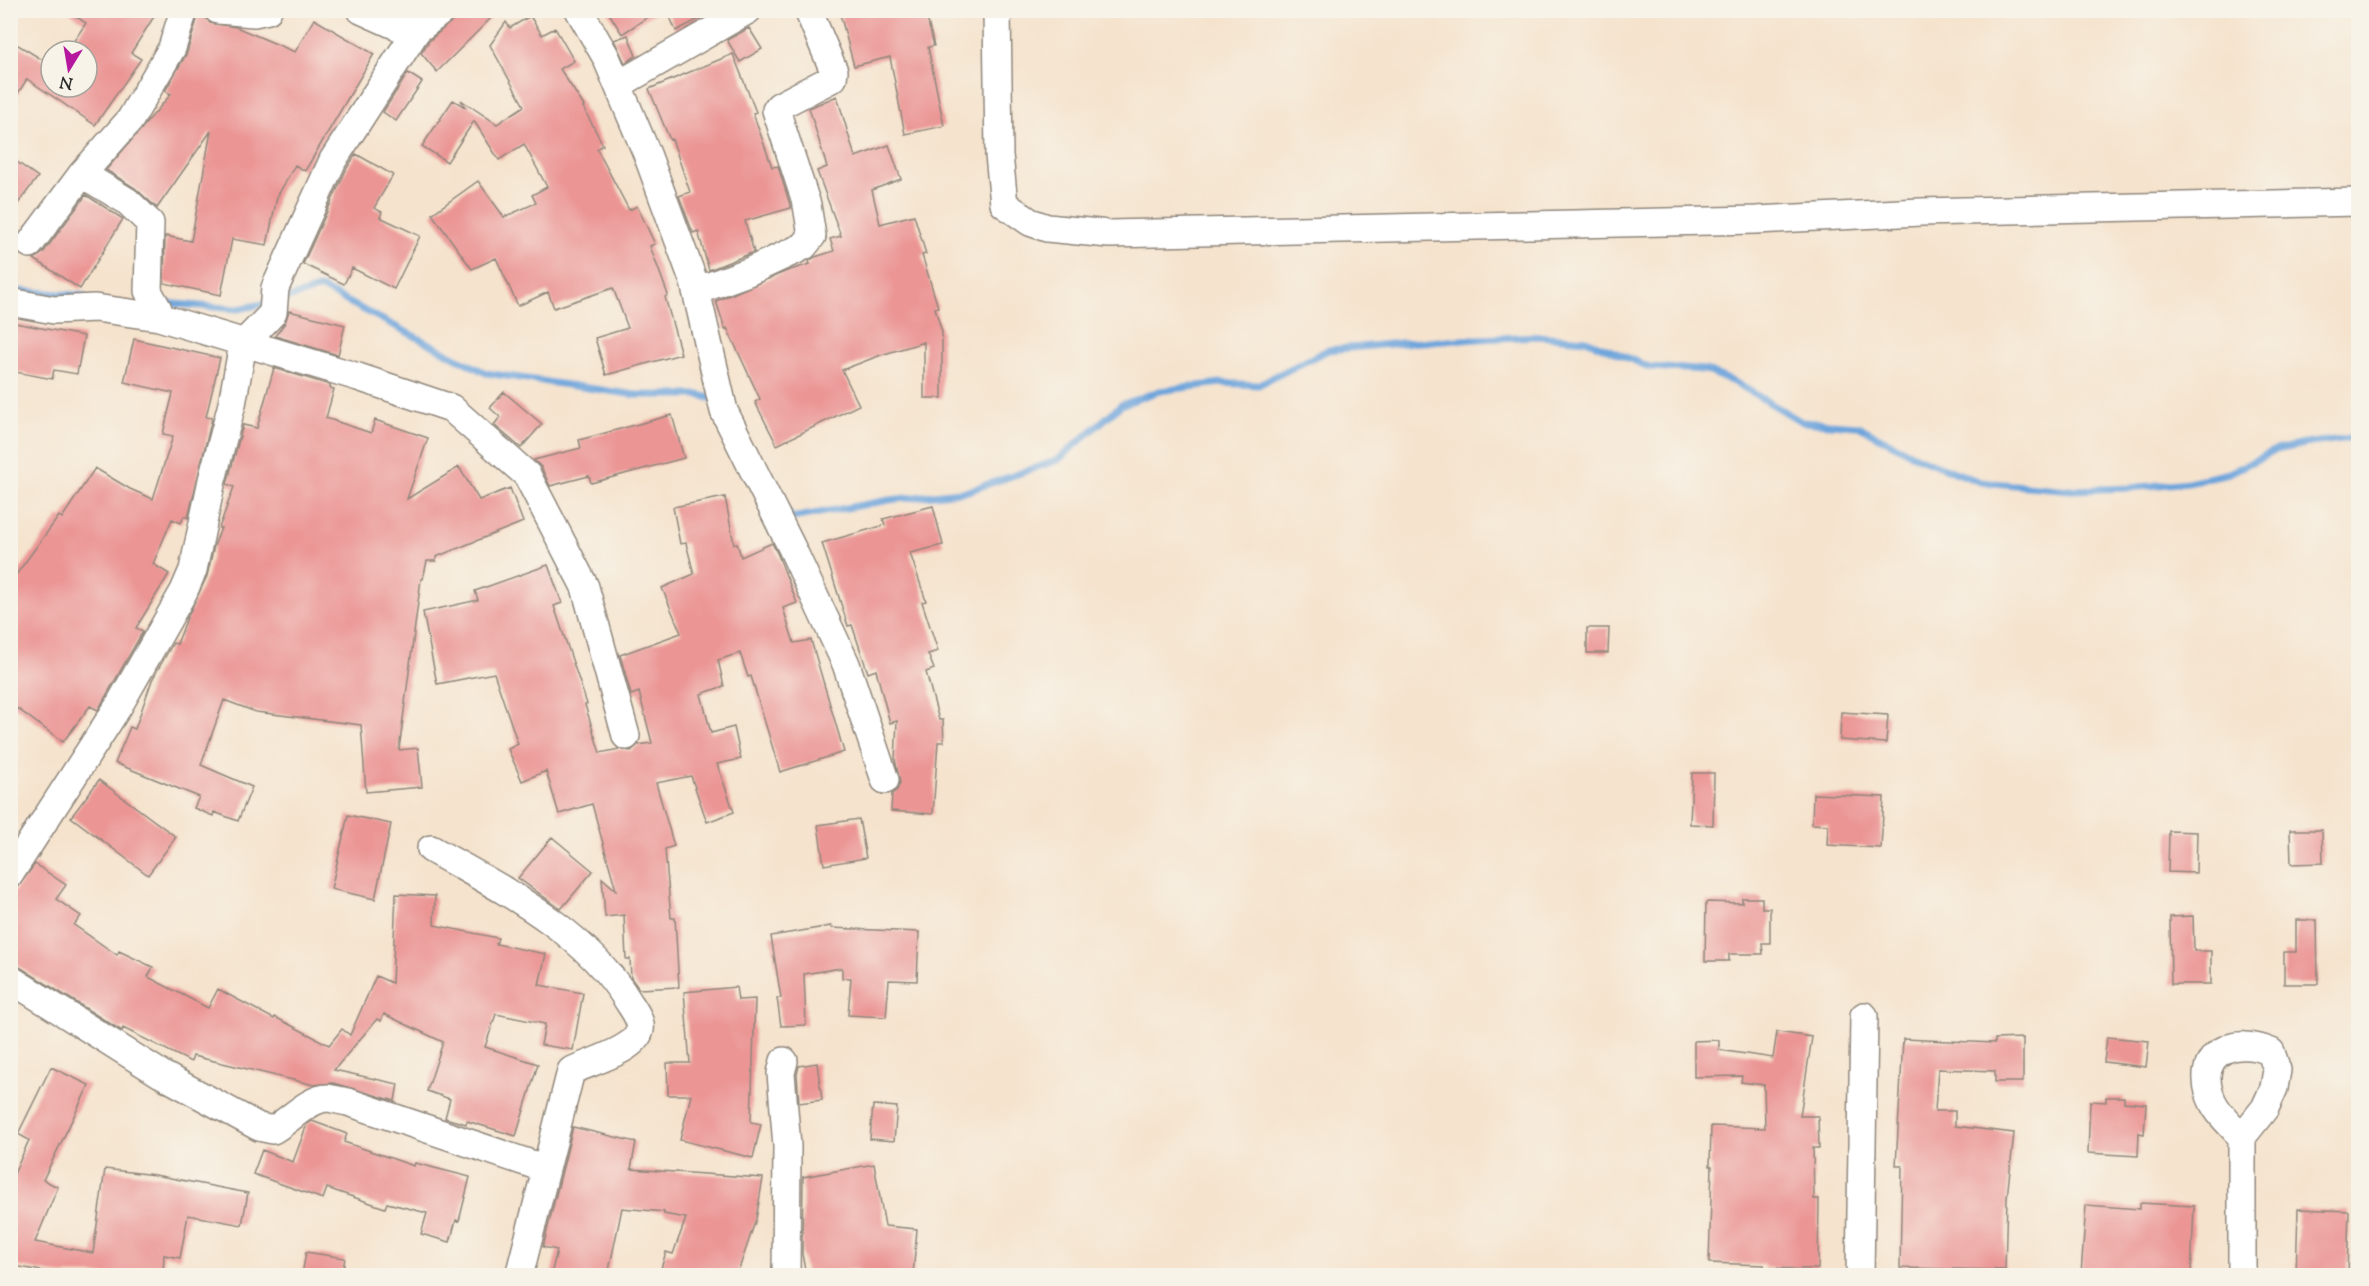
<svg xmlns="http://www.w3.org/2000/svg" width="2369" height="1286" viewBox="0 0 2369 1286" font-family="'Sorts Mill Goudy',serif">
<rect width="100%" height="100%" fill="#f7f3e8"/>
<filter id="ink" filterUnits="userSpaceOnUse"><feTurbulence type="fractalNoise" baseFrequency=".0167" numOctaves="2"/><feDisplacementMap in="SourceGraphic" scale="12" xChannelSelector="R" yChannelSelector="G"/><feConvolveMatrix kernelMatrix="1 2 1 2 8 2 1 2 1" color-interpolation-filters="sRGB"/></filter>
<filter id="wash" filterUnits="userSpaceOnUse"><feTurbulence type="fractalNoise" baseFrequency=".008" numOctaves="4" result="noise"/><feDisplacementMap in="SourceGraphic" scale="24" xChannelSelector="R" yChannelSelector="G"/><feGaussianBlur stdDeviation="1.35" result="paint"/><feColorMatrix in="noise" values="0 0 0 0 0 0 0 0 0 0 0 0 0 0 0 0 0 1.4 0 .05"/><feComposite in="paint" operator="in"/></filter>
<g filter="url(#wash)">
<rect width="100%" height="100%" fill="#f5e3cd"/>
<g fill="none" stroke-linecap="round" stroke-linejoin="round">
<path stroke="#6ea5dc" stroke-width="7" d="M 22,291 L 83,296
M 281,300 L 321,288 L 486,373 L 636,395 L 699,395 L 714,399
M 163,303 L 238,309 L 268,303
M 787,511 L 792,518 L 889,500 L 968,491 L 1058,460 L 1121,405 L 1159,391 L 1221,383 L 1258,385 L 1328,350 L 1402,343 L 1537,336 L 1586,340 L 1649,367 L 1705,370 L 1736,383 L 1802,422 L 1858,426 L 1919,458 L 1980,482 L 2071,490 L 2130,488 L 2188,482 L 2229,473 L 2276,450 L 2310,443 L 2358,437"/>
</g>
<g id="blocks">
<path fill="#eb9695" d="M 66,10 L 158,10 L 131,53 L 141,59 L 95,125 L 27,79 L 10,106 L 10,40 L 51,65 L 51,87 L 87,87 L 87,51 L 67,51 L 86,23 Z
M 464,10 L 499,10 L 437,72 L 421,53 L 429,41 Z
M 607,10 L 659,10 L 622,34 Z
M 667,10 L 716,10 L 676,31 Z
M 839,10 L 925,10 L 934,46 L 928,47 L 944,126 L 905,134 L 890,57 L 854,66 Z
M 199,13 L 203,14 L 210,23 L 236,27 L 295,52 L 314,19 L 374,54 L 305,171 L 295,165 L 277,197 L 267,245 L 232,239 L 221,295 L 164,283 L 165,236 L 191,241 L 211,131 L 157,208 L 135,188 L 106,170 L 171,94 L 165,91 L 187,53 Z
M 530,16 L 542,35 L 555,28 L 574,61 L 560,69 L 584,106 L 583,107 L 603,145 L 597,149 L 629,210 L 637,206 L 655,244 L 650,246 L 668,295 L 665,297 L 681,354 L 606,375 L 595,338 L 628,328 L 613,288 L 554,308 L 548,292 L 518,306 L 496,258 L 472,269 L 432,214 L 478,181 L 504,217 L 536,203 L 532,195 L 547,187 L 524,144 L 499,160 L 474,121 L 447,162 L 422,146 L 453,100 L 465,107 L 461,100 L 497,124 L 524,106 L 490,45 L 506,22 L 510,28 Z
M 749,28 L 762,49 L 740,62 L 727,40 Z
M 628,35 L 636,56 L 625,63 L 614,40 Z
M 733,54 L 756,112 L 753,113 L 772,167 L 778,166 L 791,208 L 745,221 L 754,252 L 709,270 L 698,231 L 693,233 L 679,196 L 690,192 L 672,139 L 670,140 L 649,89 Z
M 408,73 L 422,82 L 396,121 L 383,112 Z
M 837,96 L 855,157 L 889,145 L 901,179 L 872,190 L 880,224 L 914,215 L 926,254 L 922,255 L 938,307 L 935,308 L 942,332 L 942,398 L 924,398 L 924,342 L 881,355 L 842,370 L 859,405 L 777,445 L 755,402 L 760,399 L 727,328 L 725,329 L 716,301 L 787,271 L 810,264 L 809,261 L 815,257 L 834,251 L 830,239 L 841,236 L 817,171 L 827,167 L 809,108 Z
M 356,154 L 393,175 L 374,208 L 382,212 L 380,217 L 420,236 L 394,289 L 352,268 L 344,284 L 303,264 L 347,168 Z
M 10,157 L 38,177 L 10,214 Z
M 86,195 L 123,219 L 80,289 L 34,259 L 43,253 Z
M 289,311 L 345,325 L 338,355 L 275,336 L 285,323 Z
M 10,322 L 84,336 L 77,374 L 54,370 L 52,379 L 10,371 Z
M 134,339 L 220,358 L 206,417 L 212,418 L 188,518 L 184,516 L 181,523 L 172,519 L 153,564 L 169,574 L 136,628 L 143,631 L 98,710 L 90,706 L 63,742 L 10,703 L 10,583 L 59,516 L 62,518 L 95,468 L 130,489 L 153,499 L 173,436 L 163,434 L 173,393 L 124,382 Z
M 274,368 L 330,385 L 330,388 L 334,389 L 326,418 L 371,433 L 375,420 L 428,438 L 407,499 L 459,467 L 479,500 L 510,488 L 523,522 L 436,557 L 436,561 L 427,561 L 423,579 L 421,579 L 399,750 L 418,748 L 422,787 L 366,792 L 361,725 L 256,712 L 224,700 L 201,765 L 252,787 L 238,821 L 214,812 L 213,816 L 194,808 L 199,797 L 115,763 L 130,727 L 135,729 L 152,680 L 173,643 L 177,644 L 187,618 L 207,576 L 214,546 L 221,528 L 219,528 L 234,487 L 227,484 L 243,425 L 257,428 Z
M 504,392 L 542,424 L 521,448 L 494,425 L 500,417 L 490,408 Z
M 672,415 L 684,458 L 591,483 L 589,476 L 550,486 L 541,467 L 534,460 L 581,448 L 579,440 Z
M 725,497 L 734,544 L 737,543 L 741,557 L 772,543 L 778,555 L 797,603 L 783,608 L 794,643 L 811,640 L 844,752 L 780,772 L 751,676 L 748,677 L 740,653 L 718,660 L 724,686 L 701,694 L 711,733 L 734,727 L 741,759 L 717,764 L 734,812 L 707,822 L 691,776 L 656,783 L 674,846 L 665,849 L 671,918 L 675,918 L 679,987 L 639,989 L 631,978 L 630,959 L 626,959 L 624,915 L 605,917 L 602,878 L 616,890 L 592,804 L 559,814 L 546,771 L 522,781 L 508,749 L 518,744 L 494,673 L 437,684 L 423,612 L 478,600 L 475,591 L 548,565 L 562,603 L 554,606 L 587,704 L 585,705 L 600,753 L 619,749 L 631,751 L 638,745 L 652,743 L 639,692 L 631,695 L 620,655 L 681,633 L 662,588 L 694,574 L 686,543 L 680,544 L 673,507 Z
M 933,506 L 943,545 L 910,553 L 926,601 L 922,602 L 938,651 L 928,654 L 934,669 L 926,672 L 939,720 L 943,720 L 944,742 L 938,742 L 933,814 L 891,811 L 892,794 L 897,790 L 900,783 L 895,759 L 897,721 L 890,723 L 876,670 L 868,673 L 852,625 L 848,626 L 822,543 L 885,525 L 883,519 Z
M 1587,628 L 1609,628 L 1608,653 L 1587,653 Z
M 1841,712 L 1888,715 L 1886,743 L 1840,740 Z
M 1692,773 L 1714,773 L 1713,825 L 1690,824 Z
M 99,780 L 176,837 L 148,875 L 71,817 Z
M 1813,794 L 1884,797 L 1881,848 L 1827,845 L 1828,825 L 1812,824 Z
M 348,815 L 391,824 L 375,899 L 331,889 Z
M 859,819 L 866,858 L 824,865 L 818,825 Z
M 2290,830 L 2322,830 L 2323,863 L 2291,864 Z
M 2169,831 L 2197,832 L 2196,873 L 2168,872 Z
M 552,837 L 593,871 L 561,909 L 518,878 Z
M 35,864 L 66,885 L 56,899 L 81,916 L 74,925 L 117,955 L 119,951 L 153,967 L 148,977 L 208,1008 L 218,989 L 274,1019 L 275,1017 L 329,1045 L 342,1029 L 350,1035 L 376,976 L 392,983 L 396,894 L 435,896 L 434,925 L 498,938 L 496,944 L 546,954 L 539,985 L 583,993 L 573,1050 L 541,1045 L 545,1024 L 496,1014 L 485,1047 L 538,1064 L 516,1136 L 467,1121 L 466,1124 L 445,1118 L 450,1099 L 427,1091 L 443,1042 L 384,1014 L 381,1021 L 377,1019 L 334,1070 L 398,1084 L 395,1101 L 333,1083 L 314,1085 L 193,1056 L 191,1062 L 123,1028 L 122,1031 L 18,966 L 10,963 L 10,897 Z
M 1742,898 L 1762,898 L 1762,908 L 1770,908 L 1770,943 L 1762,943 L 1763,954 L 1729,954 L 1729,961 L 1705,961 L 1706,902 L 1742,903 Z
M 2193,916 L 2194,951 L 2211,951 L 2211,984 L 2171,984 L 2170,917 Z
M 2296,920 L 2317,920 L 2318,984 L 2284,984 L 2284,952 L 2296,952 Z
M 831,926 L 831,928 L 919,932 L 917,981 L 889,980 L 886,1017 L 848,1015 L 851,978 L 842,978 L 842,968 L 804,974 L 806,1025 L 781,1026 L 777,998 L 781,998 L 771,936 Z
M 736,987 L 738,1000 L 755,999 L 751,1122 L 761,1124 L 753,1158 L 680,1140 L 691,1095 L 668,1095 L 667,1063 L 690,1063 L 684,992 Z
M 1777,1032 L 1812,1037 L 1800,1116 L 1818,1116 L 1819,1148 L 1813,1148 L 1814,1199 L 1819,1199 L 1818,1269 L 1764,1268 L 1764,1265 L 1709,1263 L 1712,1166 L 1710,1166 L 1711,1126 L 1765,1128 L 1764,1085 L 1741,1082 L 1742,1076 L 1694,1077 L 1694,1041 L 1719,1040 L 1719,1050 L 1773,1058 Z
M 2107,1037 L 2149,1041 L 2146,1067 L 2104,1062 Z
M 2023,1038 L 2023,1082 L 1995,1082 L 1995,1071 L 1938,1069 L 1935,1111 L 1955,1111 L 1955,1126 L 2014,1133 L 2007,1198 L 2005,1270 L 1900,1268 L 1902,1166 L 1896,1166 L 1903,1039 L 1995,1043 L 1995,1039 Z
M 817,1063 L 822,1100 L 799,1103 L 797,1074 L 799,1066 Z
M 51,1067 L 89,1085 L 43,1180 L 58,1187 L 35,1242 L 93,1253 L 105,1169 L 155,1175 L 248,1193 L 242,1225 L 188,1215 L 180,1258 L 164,1255 L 163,1275 L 62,1275 L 10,1265 L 10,1183 L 29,1140 L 18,1134 Z
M 2106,1097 L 2124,1097 L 2124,1102 L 2146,1104 L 2144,1134 L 2139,1133 L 2138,1156 L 2088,1153 L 2090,1101 L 2106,1102 Z
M 873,1105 L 897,1107 L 894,1141 L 870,1139 Z
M 312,1121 L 347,1134 L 344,1142 L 414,1166 L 415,1163 L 470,1177 L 459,1221 L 456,1220 L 450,1242 L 421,1234 L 427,1213 L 387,1203 L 385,1208 L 327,1188 L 323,1199 L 253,1174 L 262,1150 L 293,1162 L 307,1124 Z
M 573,1127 L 636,1142 L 631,1169 L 763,1178 L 756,1219 L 737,1275 L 659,1275 L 666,1252 L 673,1254 L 686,1218 L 664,1214 L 664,1212 L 622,1208 L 608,1275 L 551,1275 L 557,1250 L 543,1247 Z
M 874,1164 L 885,1226 L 917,1229 L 913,1275 L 858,1275 L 858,1269 L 806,1275 L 802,1254 L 803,1177 Z
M 2140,1203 L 2194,1206 L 2191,1275 L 2081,1274 L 2086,1205 L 2140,1209 Z
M 2298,1209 L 2349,1211 L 2347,1275 L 2296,1275 Z
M 306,1252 L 345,1258 L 342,1275 L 302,1275 Z"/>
</g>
</g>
<g filter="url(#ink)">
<use href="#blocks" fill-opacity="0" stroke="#90877c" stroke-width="1.5"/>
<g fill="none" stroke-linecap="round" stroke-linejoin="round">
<defs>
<path id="minor" d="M 218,10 L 254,13 L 268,10
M 361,10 L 399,27 L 417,30 L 443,10
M 579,10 L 606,57 L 647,154 L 694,282 L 724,411 L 792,548 L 846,664 L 885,780
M 997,10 L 999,155 L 1004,204 L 1030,222 L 1047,228 L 1109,234 L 1756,220 L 1921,212 L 2358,202
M 618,85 L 748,10
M 30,244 L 82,174
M 696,291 L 748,272 L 798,249 L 804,246 L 812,236 L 807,205 L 776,110 L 779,106 L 833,78 L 834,71 L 808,10
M 10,302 L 54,310 L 95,308 L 159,317 L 358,377 L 451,408 L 527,475 L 585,587 L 626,736
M 159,317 L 158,309 L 148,291 L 150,223 L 127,201 L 82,174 L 130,120 L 172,48 L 184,10
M 431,849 C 501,889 584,929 628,1001 C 633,1009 642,1020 640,1030 C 635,1051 589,1062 571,1071 L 519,1276
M 10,874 L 118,707 L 184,591 L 193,570 L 212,480 L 232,404 L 243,344 L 273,313 L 275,288 L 333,160 L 417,30
M 10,979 L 161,1074 L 259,1127 L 273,1130 C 289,1121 309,1098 328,1098 C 334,1099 341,1101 348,1102 L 546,1169
M 784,1061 L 781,1073 L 787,1146 L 786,1276
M 2242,1137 C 2229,1123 2214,1111 2209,1092 C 2197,1049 2239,1037 2271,1052 L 2277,1070 L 2274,1088 L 2265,1108 L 2242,1137 L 2242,1276
M 1860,1276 L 1864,1016"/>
</defs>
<use href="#minor" stroke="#90877c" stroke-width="30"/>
<use href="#minor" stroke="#fff" stroke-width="27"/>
</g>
</g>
<rect width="2369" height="1286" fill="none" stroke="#f7f3e8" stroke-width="36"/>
<g transform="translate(69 69) rotate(191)"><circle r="28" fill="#f7f3e8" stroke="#a5a39c" stroke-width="1.5"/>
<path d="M0-4.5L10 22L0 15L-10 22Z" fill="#b5179e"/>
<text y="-9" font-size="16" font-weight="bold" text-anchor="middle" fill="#2b2b2b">N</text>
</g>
</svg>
